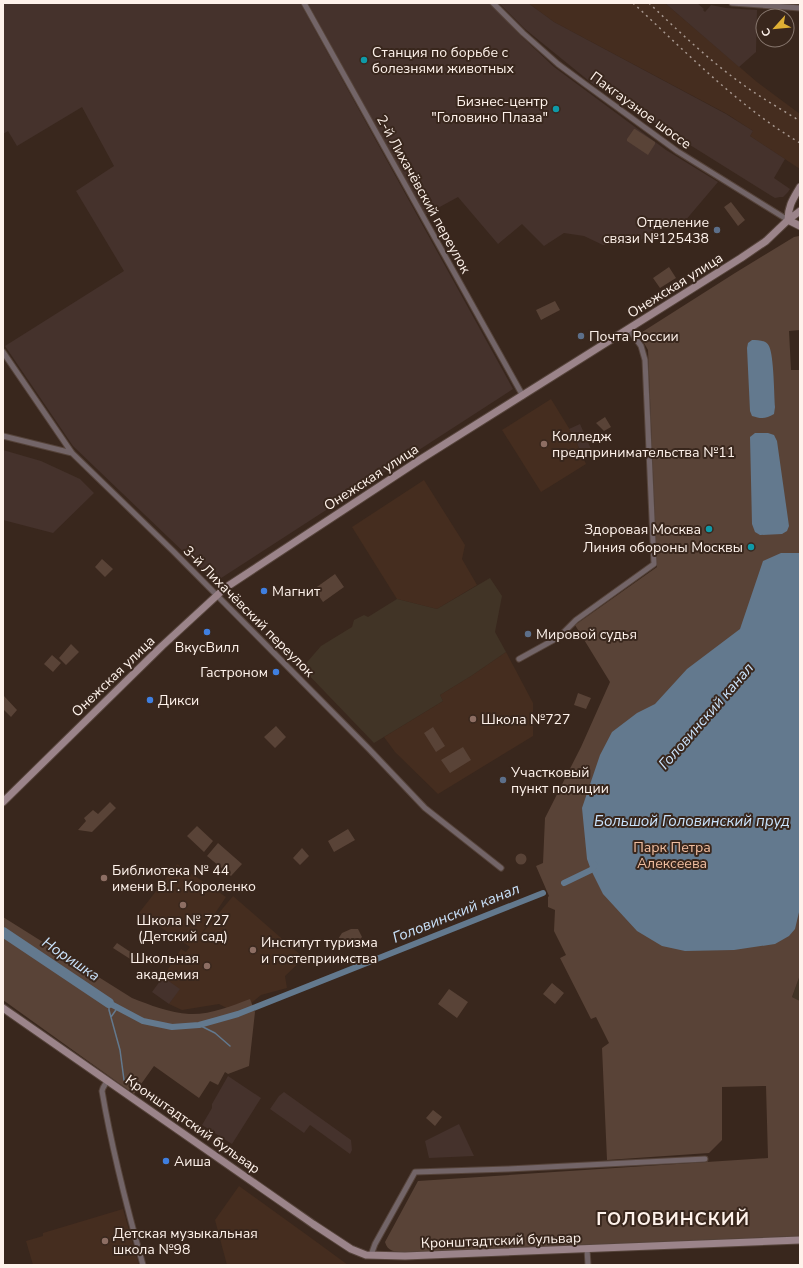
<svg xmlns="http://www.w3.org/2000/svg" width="803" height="1268" viewBox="0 0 803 1268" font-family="'Nunito Sans',sans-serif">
<rect width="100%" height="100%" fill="#39271d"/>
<path fill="#452d1f" d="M 528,3 L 665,3 L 757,82 L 800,114 L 800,169 L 750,136 L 753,131 L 727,114 L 554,22 Z
M 551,399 L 575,438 L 580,451 L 586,464 L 541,492 L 502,430 Z
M 424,480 L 465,545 L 462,559 L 477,585 L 437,609 L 397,599 L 352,527 Z
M 506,652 L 533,703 L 533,736 L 438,794 L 395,752 L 384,737 L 443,701 L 440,695 L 471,676 Z
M 177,864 L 226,897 L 199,937 L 233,896 L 304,958 L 285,976 L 287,988 L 261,995 L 238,1014 L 219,1004 L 182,1010 L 169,1004 L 179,989 L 163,977 L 181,949 L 186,952 L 190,947 L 139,913 Z
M 239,1186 L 318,1243 L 348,1265 L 227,1265 L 215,1220 Z
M 123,1209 L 139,1265 L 33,1265 L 26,1241 L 43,1236 L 43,1233 Z"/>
<path fill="#45322c" d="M 3,3 L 300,3 L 513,389 L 215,582 L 73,446 L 5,346 L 124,271 L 76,191 L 114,166 L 82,107 L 17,146 L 8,131 L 3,134 Z
M 308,3 L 490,3 L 518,33 L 554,67 L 666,150 L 718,182 L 679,228 L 658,229 L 636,243 L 603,245 L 584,236 L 564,233 L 544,246 L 522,224 L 498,244 L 458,197 L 425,215 Z
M 499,3 L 528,3 L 554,22 L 726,114 L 753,131 L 750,136 L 785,159 L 774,178 L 790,189 L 788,192 L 783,197 L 780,197 L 775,198 L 770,195 L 594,85 L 525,29 Z
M 665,3 L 697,3 L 704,9 L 703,10 L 705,12 L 711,5 L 726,8 L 757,10 L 756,52 L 739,67 Z
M 580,424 L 591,449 L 581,453 L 575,438 L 569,429 Z
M 3,450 L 41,461 L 80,479 L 94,493 L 53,533 L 3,520 Z
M 163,977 L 180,989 L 169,1004 L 152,992 Z
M 228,1076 L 261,1098 L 232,1144 L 202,1125 L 212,1108 L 212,1104 Z
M 284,1092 L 351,1140 L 352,1150 L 350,1154 L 310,1125 L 304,1133 L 270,1109 L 279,1096 Z
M 459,1124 L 474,1156 L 429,1158 L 425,1141 Z"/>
<path fill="#413426" d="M 490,578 L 502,596 L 495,632 L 506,652 L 471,676 L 440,695 L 443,701 L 374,743 L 302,668 L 321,646 L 352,627 L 354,620 L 364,615 L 368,617 L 397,599 L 437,609 Z
M 800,975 L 800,1001 L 792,997 Z"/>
<path fill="#594337" d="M 635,129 L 655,142 L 655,144 L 648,155 L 627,141 L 627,139 L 634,129 Z
M 731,202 L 745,220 L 738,226 L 724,207 Z
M 799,236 L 800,330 L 789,331 L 791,370 L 800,370 L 800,975 L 792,997 L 800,1001 L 800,1236 L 412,1252 C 401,1252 388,1254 385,1242 L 418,1181 L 768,1158 L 766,1086 L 722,1087 L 722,1140 L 709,1153 L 607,1160 L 602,1048 L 609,1043 L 596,1017 L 591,1019 L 560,958 L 566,955 L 554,931 L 555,910 L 548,907 L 548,897 L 549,896 L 536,866 L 543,863 L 545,818 L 581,747 L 610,682 L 575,625 L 657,567 L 648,350 L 639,334 L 735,273 L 794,237 Z
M 669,267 L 676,278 L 660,288 L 653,278 Z
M 555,301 L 560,310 L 541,320 L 536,310 Z
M 605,417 L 611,427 L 604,431 L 596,423 Z
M 102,559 L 113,569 L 105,577 L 95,567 Z
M 335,574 L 344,587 L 323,602 L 314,589 Z
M 71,644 L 79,652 L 66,665 L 59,658 Z
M 52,655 L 61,663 L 53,672 L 44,664 Z
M 578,693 L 591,698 L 586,709 L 574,705 Z
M 4,696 L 17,710 L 11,717 L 3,709 Z
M 276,726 L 286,737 L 275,748 L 264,737 Z
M 433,727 L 445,746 L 436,752 L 424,733 Z
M 463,747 L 471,760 L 450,773 L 441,760 Z
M 110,802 L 116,808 L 92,832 L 78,830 L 86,821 L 84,818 L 93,810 L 98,814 Z
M 197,826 L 213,841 L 204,852 L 187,836 Z
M 348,829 L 355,840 L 334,852 L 328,841 Z
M 218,843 L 242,864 L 231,876 L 207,856 Z
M 302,848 L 309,856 L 300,865 L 293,858 Z
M515.5 859a5.5 5.5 0 1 1 11 0a5.5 5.5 0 1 1-11 0Z
M 3,917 L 132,998 C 150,1005 170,1013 189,1014 C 210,1015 231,1006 250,999 L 255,1012 L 249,1066 L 228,1074 L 225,1072 L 218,1085 L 210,1081 L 199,1098 L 154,1066 L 134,1094 L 3,1000 Z
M 351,929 L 358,929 L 362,937 C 356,945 351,947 341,946 L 338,939 L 342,933 Z
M 117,943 L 141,959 L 138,964 L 113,948 Z
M 552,983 L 564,993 L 555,1004 L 543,994 Z
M 449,989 L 468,1002 L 457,1018 L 438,1004 Z
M 433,1110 L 442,1117 L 435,1126 L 426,1118 Z"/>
<path fill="#63798e" d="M 752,340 C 758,340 766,340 769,346 C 774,356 774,395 775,407 L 774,414 C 766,419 761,419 752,416 L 750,411 L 747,348 L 748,343 Z
M 755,433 L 768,433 L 774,435 L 777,441 L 789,526 L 787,531 L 782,534 L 760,535 L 755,532 L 752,524 L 750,437 Z
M 781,553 L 800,553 L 800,908 L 795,929 L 789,936 L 775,944 L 734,950 L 685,951 L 662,946 L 637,931 L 603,894 L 591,870 L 587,859 L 582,808 L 600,755 L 612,732 L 637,713 L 655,704 L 687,669 L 740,629 L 763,561 Z"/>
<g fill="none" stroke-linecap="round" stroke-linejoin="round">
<path stroke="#63798e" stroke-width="1.5" d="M 109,1003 L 109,1010 L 120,1050 L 124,1080
M 111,1017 L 118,1007
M 199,1025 L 215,1033 L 230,1046"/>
<path stroke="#63798e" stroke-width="6" d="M 564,883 L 591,870 L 595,865
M 109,1003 L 143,1021 L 172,1027 L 199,1025 L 238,1014 L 543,893"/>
<path stroke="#63798e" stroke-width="10" d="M 3,932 L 109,1003"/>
<defs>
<path id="street" d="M 304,3 L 523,396
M 493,3 L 523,33 L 558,64 L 585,84 L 677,151 L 788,220
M 732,3 L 800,8
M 3,352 L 72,453 L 173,551 L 369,749 L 425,808 L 501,868
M 3,436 L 72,453
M 519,659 L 559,637 L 576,620 L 654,564 L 645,360 L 641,346 L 629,329
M 107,1081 L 103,1088 L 102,1091 C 112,1150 127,1208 143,1265
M 587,1249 L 588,1265
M 371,1255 L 375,1244 L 415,1172 L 508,1169 L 705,1159"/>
<path id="secondary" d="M 788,220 C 788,206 793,199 800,187
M 788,220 L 800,226
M 3,802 L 162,646 L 225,588 L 421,459 L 741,258 L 766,241 L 788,220 L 800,211
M 3,1008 L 313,1224 L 351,1249 L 366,1255 L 405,1256 L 800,1240"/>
</defs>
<use href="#street" stroke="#55433a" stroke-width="7"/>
<use href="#secondary" stroke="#55433a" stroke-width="9"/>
<use href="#street" stroke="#736568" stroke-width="5"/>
<use href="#secondary" stroke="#9b848a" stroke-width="7"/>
<path stroke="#a79890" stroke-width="1.5" stroke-dasharray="2 4" stroke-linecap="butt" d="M 633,3 C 686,52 738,106 800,143
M 649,3 C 677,30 707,58 738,81 C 758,96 779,108 800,121"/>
</g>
<g fill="#0f9aa8" stroke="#39271d" stroke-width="1.5">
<circle cx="364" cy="60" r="4"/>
<circle cx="556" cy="109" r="4"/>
<circle cx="709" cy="529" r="4"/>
<circle cx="751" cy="547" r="4"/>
</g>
<g fill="#5c6f8a" stroke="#39271d" stroke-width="1.5">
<circle cx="717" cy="230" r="4"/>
<circle cx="581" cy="336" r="4"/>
<circle cx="528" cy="634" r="4"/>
<circle cx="503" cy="780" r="4"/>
</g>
<g fill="#8d6e63" stroke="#39271d" stroke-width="1.5">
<circle cx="544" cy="444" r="4"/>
<circle cx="473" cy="719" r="4"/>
<circle cx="104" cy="878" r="4"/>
<circle cx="183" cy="905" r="4"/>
<circle cx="253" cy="950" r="4"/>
<circle cx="207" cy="966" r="4"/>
<circle cx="105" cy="1241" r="4"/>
</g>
<g fill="#3f7fe0" stroke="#39271d" stroke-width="1.5">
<circle cx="264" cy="591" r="4"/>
<circle cx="207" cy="632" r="4"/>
<circle cx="276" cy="672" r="4"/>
<circle cx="150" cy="700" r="4"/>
<circle cx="166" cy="1161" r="4"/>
</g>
<g text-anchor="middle" stroke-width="4" stroke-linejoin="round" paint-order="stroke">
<g font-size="14" fill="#fef2eb" stroke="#39271d" text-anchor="start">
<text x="372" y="57">Станция по борьбе с<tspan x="372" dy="16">болезнями животных</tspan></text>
<text x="548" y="106" text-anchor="end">Бизнес-центр<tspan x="548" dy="16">"Головино Плаза"</tspan></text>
<text x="709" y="227" text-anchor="end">Отделение<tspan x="709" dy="16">связи №125438</tspan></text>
<text x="589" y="341">Почта России</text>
<text x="552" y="441">Колледж<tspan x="552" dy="16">предпринимательства №11</tspan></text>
<text x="701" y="534" text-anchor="end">Здоровая Москва</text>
<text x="743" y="552" text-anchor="end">Линия обороны Москвы</text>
<text x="272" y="596">Магнит</text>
<text x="536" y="639">Мировой судья</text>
<text x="207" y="652" text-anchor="middle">ВкусВилл</text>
<text x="268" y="677" text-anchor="end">Гастроном</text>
<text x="158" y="705">Дикси</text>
<text x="481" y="724">Школа №727</text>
<text x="511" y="777">Участковый<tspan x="511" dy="16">пункт полиции</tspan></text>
<text x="112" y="875">Библиотека № 44<tspan x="112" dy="16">имени В.Г. Короленко</tspan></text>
<text x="183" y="925" text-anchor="middle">Школа № 727<tspan x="183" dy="16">(Детский сад)</tspan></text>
<text x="261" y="947">Институт туризма<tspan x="261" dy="16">и гостеприимства</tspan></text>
<text x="199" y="963" text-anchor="end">Школьная<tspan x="199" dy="16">академия</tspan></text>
<text x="174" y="1166">Аиша</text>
<text x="113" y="1238">Детская музыкальная<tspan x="113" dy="16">школа №98</tspan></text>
</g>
<g font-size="14" fill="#fef2eb" stroke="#39271d">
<text transform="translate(641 110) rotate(36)" y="5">Пакгаузное шоссе</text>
<text transform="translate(424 194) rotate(61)" y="5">2-й Лихачёвский переулок</text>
<text transform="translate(675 285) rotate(-32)" y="5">Онежская улица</text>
<text transform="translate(371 477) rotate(-33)" y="5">Онежская улица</text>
<text transform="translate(249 611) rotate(45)" y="5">3-й Лихачёвский переулок</text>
<text transform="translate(113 676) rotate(-44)" y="5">Онежская улица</text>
<text transform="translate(193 1124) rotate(35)" y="5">Кронштадтский бульвар</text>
<text transform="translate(501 1240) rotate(-2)" y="5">Кронштадтский бульвар</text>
</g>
<g font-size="14" fill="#f1bea0" stroke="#39271d">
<text x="672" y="852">Парк Петра<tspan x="672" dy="16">Алексеева</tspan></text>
</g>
<g font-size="15" font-style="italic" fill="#cae3fc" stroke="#39271d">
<text transform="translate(706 716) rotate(-49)" y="5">Головинский канал</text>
<text x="692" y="826">Большой Головинский пруд</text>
<text transform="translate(456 913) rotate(-22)" y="5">Головинский канал</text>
<text transform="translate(71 959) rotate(34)" y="5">Норишка</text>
</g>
<g font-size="18" font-weight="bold" letter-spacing="1" fill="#fef2eb" stroke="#39271d">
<text x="673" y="1225">ГОЛОВИНСКИЙ</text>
</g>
</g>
<rect width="803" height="1268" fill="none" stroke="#fef2eb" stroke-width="8"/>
<g transform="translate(775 28) rotate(243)"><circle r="19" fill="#39271d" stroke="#88786f"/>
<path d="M0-3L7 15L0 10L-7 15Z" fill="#dfb034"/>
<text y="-6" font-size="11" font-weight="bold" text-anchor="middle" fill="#fef2eb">С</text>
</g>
</svg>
